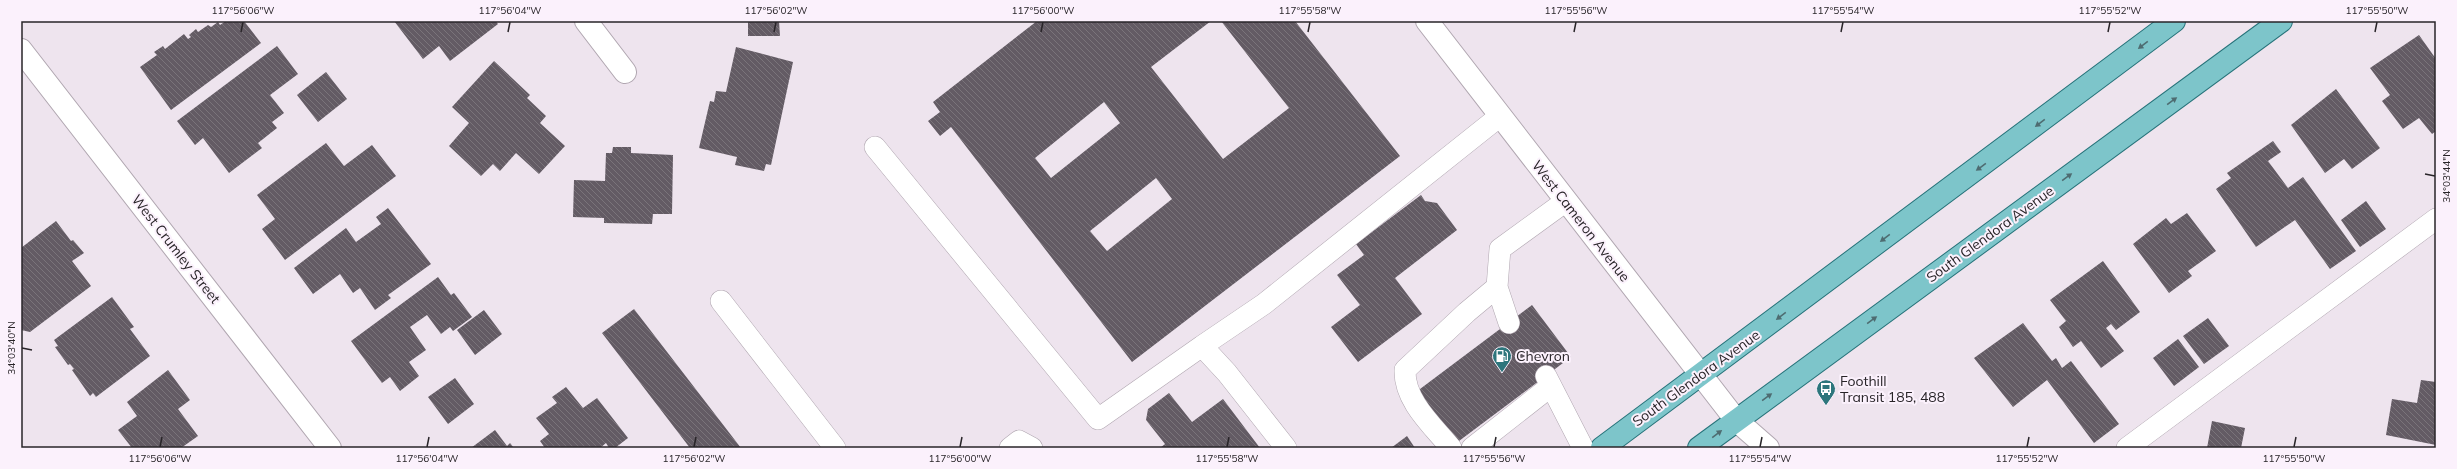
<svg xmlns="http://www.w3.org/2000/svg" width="2457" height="469" viewBox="0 0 2457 469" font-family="Mulish,sans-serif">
<defs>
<pattern id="building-back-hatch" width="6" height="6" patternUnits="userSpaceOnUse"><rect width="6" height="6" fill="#635b64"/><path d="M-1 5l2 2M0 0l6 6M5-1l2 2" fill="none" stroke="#7a747a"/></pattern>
</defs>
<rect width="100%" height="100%" fill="#eee4ee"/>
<path fill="url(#building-back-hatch)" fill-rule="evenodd" d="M 226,21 L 244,21 L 261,43 L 171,110 L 140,67 L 157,55 L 154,52 L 163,46 L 165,49 L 184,34 L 188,39 L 191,37 L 189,35 L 196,29 L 198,32 L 208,25 L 211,27 L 218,22 L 220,25 Z
M 394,21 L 496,21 L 498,24 L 450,61 L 439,46 L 423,59 Z
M 748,21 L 779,21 L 780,36 L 748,36 Z
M 1037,21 L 1211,21 L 1151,67 L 1223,159 L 1289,108 L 1221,21 L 1295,21 L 1400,156 L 1132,362 L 951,127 L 940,136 L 928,121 L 940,112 L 933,102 ZM 1104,102 L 1120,123 L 1051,178 L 1035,158 ZM 1156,178 L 1172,199 L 1107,251 L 1090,231 Z
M 2419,35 L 2436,59 L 2436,131 L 2432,134 L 2419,118 L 2403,129 L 2382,101 L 2390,95 L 2370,68 Z
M 277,46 L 298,74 L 270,95 L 284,113 L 272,122 L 277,128 L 258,143 L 262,148 L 229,173 L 203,138 L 195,145 L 177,121 Z
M 736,47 L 793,62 L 771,165 L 766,164 L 764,171 L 735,165 L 737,157 L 699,148 L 710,101 L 714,102 L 716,91 L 726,92 Z
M 494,61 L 530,95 L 527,98 L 546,116 L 540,123 L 565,146 L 539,174 L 516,153 L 500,171 L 493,164 L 481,176 L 449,146 L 469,123 L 452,107 Z
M 326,72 L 347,99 L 318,122 L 297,95 Z
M 2336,89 L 2380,148 L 2352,169 L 2344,159 L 2325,173 L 2291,125 Z
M 2273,141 L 2281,152 L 2268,161 L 2288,188 L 2303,177 L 2356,251 L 2330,269 L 2295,220 L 2256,247 L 2216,189 L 2231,178 L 2227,173 Z
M 326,143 L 344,166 L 372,145 L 396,176 L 285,260 L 262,229 L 275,219 L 257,195 Z
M 613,147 L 631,147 L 631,153 L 673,155 L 672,214 L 653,214 L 652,224 L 604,223 L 604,218 L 573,217 L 574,180 L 605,181 L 606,153 L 612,153 Z
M 1421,195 L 1425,201 L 1437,203 L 1457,230 L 1395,278 L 1422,314 L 1358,362 L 1331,327 L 1360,305 L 1337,275 L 1364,255 L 1356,244 Z
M 2366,201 L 2386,229 L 2360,247 L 2341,220 Z
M 388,208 L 431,264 L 388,295 L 391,298 L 375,310 L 360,288 L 353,293 L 340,274 L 313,294 L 294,268 L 346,228 L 356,242 L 381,224 L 376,217 Z
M 2187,213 L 2216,251 L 2188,271 L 2192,276 L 2169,293 L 2133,244 L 2166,218 L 2171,224 Z
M 56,221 L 71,241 L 73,240 L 84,253 L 72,261 L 91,286 L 30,332 L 21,330 L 21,248 Z
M 2103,261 L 2140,312 L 2116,330 L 2111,324 L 2106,328 L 2124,351 L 2101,368 L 2081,341 L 2073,347 L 2059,327 L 2066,321 L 2050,300 Z
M 438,277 L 451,295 L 454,293 L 472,317 L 453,331 L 450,327 L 441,334 L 427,315 L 410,327 L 426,350 L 409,362 L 419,376 L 400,391 L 390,377 L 382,383 L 351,341 Z
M 112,297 L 134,327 L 130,329 L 150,356 L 96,397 L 93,393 L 90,396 L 72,370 L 74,369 L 70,364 L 68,365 L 55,347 L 58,346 L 54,340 Z
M 1532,305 L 1571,357 L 1455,444 L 1416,392 Z
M 634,309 L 741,448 L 690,448 L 602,333 Z
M 484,310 L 502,334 L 475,355 L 457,330 Z
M 2208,318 L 2229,346 L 2204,364 L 2183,336 Z
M 2023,323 L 2052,361 L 2056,358 L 2062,368 L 2071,361 L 2119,424 L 2094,443 L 2047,380 L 2013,407 L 1974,358 Z
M 2178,339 L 2199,367 L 2174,386 L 2153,358 Z
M 168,370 L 190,400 L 178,409 L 198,436 L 181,448 L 132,448 L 118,430 L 137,416 L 127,402 Z
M 455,378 L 474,404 L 448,424 L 428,397 Z
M 2421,380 L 2436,382 L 2436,445 L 2386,435 L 2392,399 L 2417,403 Z
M 566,387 L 583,408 L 597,398 L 628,438 L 615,448 L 609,448 L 606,443 L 600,448 L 545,448 L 540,441 L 549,434 L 536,418 L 557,403 L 552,397 Z
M 1169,393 L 1192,422 L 1223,399 L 1260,448 L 1160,448 L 1165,444 L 1146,420 L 1148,409 Z
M 2212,421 L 2245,428 L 2241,448 L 2207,448 Z
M 495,430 L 507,446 L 510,443 L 514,448 L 471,448 Z
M 1407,436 L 1415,448 L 1391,448 Z"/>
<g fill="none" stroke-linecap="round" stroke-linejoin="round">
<defs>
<path id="service" d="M 875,147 L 1098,419 L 1202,346 L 1227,373 L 1286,448
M 721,301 L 835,448
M 1509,323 L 1497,287 L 1500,249 L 1566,201
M 1202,346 L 1264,304 L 1500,116
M 1546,376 L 1583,448
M 1010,448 L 1019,441 L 1032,448
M 1451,448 C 1433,426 1404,401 1405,370 L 1467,312 L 1497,287
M 1472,448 L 1551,386
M 2127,448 L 2436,219"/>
<path id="minor" d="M 586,21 L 625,72
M 21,50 L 330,448"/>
<path id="tertiary" d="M 1427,21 L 1736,420"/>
<path id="secondary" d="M 1736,420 L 1768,448"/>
<path id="primary" d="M 1602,448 L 2174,21
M 1699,448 L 2281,21"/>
</defs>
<use href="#service" stroke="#b0a6b0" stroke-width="22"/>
<use href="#minor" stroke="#b0a6b0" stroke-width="24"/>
<use href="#tertiary" stroke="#b0a6b0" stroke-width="24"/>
<use href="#secondary" stroke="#b0a6b0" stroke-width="24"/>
<use href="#primary" stroke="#27737a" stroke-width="24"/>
<use href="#service" stroke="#fff" stroke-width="21"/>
<use href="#minor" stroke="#fff" stroke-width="22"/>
<use href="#tertiary" stroke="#fff" stroke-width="22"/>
<use href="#secondary" stroke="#fff" stroke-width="22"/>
<use href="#primary" stroke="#7dc5ca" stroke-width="22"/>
</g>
<defs><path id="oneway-solid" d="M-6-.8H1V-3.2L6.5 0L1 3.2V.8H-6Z"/></defs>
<g fill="#4e6c71">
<use href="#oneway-solid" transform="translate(2143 45) rotate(143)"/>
<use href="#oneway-solid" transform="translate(2172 101) rotate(-36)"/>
<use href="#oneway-solid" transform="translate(2040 123) rotate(143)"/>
<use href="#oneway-solid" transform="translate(1981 167) rotate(144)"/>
<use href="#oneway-solid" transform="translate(2067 177) rotate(-36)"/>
<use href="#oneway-solid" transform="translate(1885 238) rotate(143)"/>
<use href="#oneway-solid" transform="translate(1781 316) rotate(143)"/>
<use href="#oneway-solid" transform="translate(1872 320) rotate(-36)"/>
<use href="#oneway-solid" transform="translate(1767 397) rotate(-36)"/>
<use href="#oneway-solid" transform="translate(1717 434) rotate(-37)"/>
</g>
<path fill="none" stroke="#282428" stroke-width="1.5" d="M 241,32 L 243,22M 508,32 L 510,22M 774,32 L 776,22M 1041,32 L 1043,22M 1308,32 L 1310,22M 1574,32 L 1576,22M 1841,32 L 1843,22M 2108,32 L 2110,22M 2375,32 L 2377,22M 2425,174 L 2435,176M 22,348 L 32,350M 160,447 L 162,437M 427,447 L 429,437M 694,447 L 696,437M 960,447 L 962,437M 1227,447 L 1229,437M 1494,447 L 1496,437M 1760,447 L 1762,437M 2027,447 L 2029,437M 2294,447 L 2296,437"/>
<defs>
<symbol id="fuel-pin" viewBox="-11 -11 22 30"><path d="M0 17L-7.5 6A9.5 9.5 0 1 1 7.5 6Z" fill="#2d767c" stroke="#fbf1fc"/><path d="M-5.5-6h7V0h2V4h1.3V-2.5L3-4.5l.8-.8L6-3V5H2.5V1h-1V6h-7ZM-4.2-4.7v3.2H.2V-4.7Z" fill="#fff"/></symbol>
<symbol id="bus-pin" viewBox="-11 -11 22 30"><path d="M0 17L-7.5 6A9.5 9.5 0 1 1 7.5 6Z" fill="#2d767c" stroke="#fbf1fc"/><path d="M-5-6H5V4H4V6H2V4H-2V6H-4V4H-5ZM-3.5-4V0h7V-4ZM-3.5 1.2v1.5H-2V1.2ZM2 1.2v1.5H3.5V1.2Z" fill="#fff"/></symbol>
</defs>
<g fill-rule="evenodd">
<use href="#fuel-pin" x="1491" y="345" width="22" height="30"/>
<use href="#bus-pin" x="1815" y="378" width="22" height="30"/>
</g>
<g text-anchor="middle" stroke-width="4" stroke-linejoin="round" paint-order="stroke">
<g font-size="14" fill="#282428" stroke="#fbf1fc">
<text transform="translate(1581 221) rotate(52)" y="5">West Cameron Avenue</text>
<text transform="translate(1990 234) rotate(-36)" y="5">South Glendora Avenue</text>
<text transform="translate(176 249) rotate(52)" y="5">West Crumley Street</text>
<text transform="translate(1696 378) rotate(-36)" y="5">South Glendora Avenue</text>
</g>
<g font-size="14" fill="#282428" stroke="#fbf1fc" text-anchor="start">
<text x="1516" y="361">Chevron</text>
<text x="1840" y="386">Foothill<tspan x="1840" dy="16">Transit 185, 488</tspan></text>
</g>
</g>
<rect width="2457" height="469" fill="none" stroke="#fbf1fc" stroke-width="44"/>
<rect x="22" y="22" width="2413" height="425" fill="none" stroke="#282428" stroke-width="1.5"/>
<g font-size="10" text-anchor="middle" fill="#282428">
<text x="243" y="14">117°56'06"W</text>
<text x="510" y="14">117°56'04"W</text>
<text x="776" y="14">117°56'02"W</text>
<text x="1043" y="14">117°56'00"W</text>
<text x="1310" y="14">117°55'58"W</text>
<text x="1576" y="14">117°55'56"W</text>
<text x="1843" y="14">117°55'54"W</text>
<text x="2110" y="14">117°55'52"W</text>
<text x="2377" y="14">117°55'50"W</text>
<text transform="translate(2446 176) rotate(-90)" y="4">34°03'44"N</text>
<text transform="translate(11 348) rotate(-90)" y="4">34°03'40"N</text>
<text x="160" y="462">117°56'06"W</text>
<text x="427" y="462">117°56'04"W</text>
<text x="694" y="462">117°56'02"W</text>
<text x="960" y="462">117°56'00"W</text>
<text x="1227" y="462">117°55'58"W</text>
<text x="1494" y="462">117°55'56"W</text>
<text x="1760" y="462">117°55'54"W</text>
<text x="2027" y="462">117°55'52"W</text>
<text x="2294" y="462">117°55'50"W</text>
</g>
</svg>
